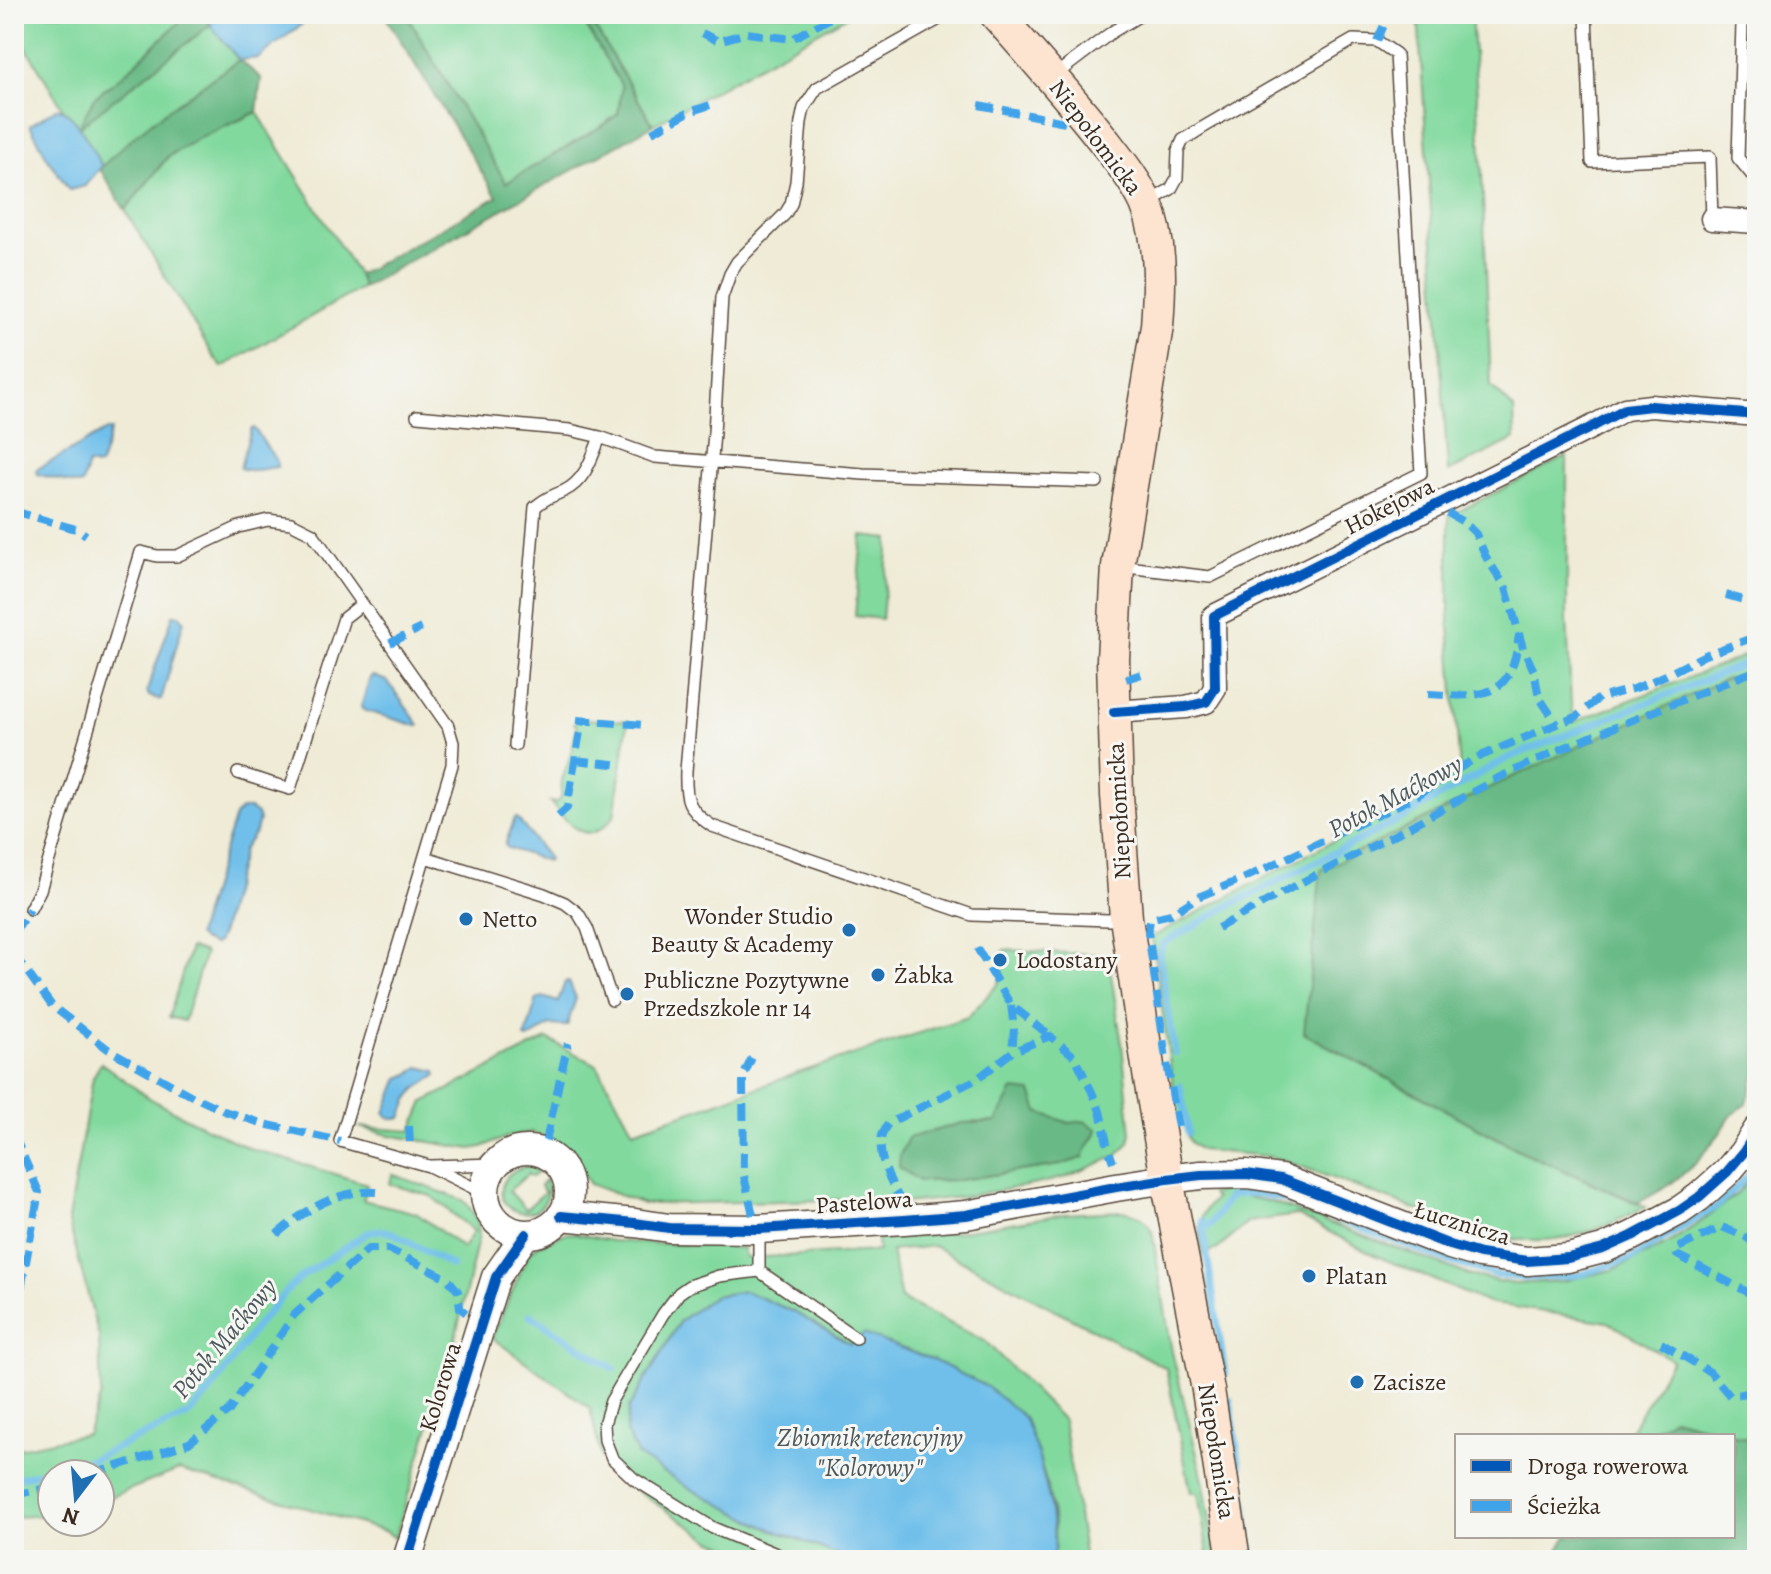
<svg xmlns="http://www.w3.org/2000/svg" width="1771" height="1574" font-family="Alegreya,serif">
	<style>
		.green { fill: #81d99e; stroke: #5e825e; stroke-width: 2; fill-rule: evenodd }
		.forest { fill: #68b985; stroke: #527252; stroke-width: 2 }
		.water { fill: #70bfea; stroke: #567484; stroke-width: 2 }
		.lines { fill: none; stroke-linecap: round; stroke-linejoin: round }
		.stream { stroke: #70bfea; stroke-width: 7 }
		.service-casing { stroke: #56473a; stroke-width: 14 }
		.minor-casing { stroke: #56473a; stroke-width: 25 }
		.tertiary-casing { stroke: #56473a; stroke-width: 31 }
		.secondary-casing { stroke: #56473a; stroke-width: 35 }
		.service { stroke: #fff; stroke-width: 11 }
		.minor { stroke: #fff; stroke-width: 22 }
		.tertiary { stroke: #fff; stroke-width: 28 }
		.secondary { stroke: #fde4d1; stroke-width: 32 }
		.quiet { stroke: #3fa3ea; stroke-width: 8; stroke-dasharray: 16 8; stroke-linecap: butt }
		.cycleway-casing { stroke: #f6f6f2; stroke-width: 15 }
		.cycleway { stroke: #0057b8; stroke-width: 10 }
		.poi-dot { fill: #1f6fb2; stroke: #f6f6f2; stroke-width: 3 }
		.labels { text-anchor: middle; stroke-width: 6; stroke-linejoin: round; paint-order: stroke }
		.street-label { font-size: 24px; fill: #3b2a1e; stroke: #f6f6f2 }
		.poi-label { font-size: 24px; fill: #3b2a1e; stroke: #f6f6f2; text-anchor: start }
		.water-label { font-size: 26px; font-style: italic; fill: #4b575b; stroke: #f6f6f2 }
	</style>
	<rect width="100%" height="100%" fill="#f6f6f2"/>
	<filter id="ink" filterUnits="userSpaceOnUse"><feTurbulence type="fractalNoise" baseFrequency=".0125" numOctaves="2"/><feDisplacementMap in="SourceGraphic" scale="16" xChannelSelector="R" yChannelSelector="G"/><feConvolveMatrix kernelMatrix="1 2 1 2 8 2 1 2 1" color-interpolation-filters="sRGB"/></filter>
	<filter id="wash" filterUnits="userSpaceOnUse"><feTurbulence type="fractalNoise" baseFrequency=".006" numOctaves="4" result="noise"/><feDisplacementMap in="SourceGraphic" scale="32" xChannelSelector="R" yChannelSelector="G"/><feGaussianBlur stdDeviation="1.8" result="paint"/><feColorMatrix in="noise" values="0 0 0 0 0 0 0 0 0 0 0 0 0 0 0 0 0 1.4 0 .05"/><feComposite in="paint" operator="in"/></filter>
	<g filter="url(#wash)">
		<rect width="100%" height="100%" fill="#efebd6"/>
		<path class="green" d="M14,14H188L123,75L94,98L81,125L210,24L203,14H217L210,25L239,60L184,99L102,166L79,127L63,109L14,27Z
			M406,14H579L622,86L618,114L602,126L506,183Z
			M587,14H851L653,125Z
			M1418,14H1471L1481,152L1491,386L1514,409L1515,439L1448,472Z
			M257,112L358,275L363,287L222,367L213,356L125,210L168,157L199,138Z
			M1567,456V619L1571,705L1574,722L1757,651V669L1721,681L1437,814L1304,1033L1521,1151L1645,1207C1584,1239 1542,1250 1474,1231L1284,1160L1266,1156L1201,1150L1190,1142L1187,1137L1183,1116L1177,1114L1152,937L1424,793L1460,771L1449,625V516Z
			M862,536L889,539L882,619L855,616Z
			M578,719L628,721L614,816C588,850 570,826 550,802L555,803L561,798L562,780L570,758L577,727L574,723Z
			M190,948L205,953L184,1021L169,1017Z
			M1004,950L1108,955L1122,1045L1131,1134L1129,1142L1117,1156L1066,1177L1037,1184L962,1197L904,1203L873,1199L643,1204L590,1184L566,1149L551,1139L531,1132L510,1136L482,1147L471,1149L389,1135L359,1127L412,1131L424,1102L547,1039L597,1065L633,1131L710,1105L795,1074L968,1017L998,984L1006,963ZM1037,1112L1096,1135L1085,1148L1060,1165L959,1180L920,1181L962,1123L996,1122Z
			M101,1063L149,1098L186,1118L249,1148L367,1184L363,1200L416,1213L463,1248L474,1231L431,1196L390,1184L392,1174L463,1200C472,1209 479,1221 479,1235L453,1348L395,1538L387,1532L179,1470L100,1501V1474H52V1515L14,1517V1449L87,1434L101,1395L99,1337L68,1219L93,1077Z
			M522,1167H530L539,1171L532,1177L528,1174L509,1191L526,1209L545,1192L540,1186L546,1179C558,1227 491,1219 503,1183C506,1174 514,1170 522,1167Z
			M1757,1171V1441L1673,1418L1654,1430L1651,1436H1627L1672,1360L1608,1322L1488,1303L1372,1254L1297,1215L1248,1222L1218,1249L1202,1255C1199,1230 1195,1218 1215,1199L1211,1194L1236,1187H1246L1247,1197L1272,1202L1472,1276L1515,1284L1562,1281L1613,1270L1667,1244L1702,1221L1737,1194Z
			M1122,1211C1136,1213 1145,1217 1152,1231L1172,1352L1204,1484L1216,1560H1209L1198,1493H1191L1166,1368L934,1246L891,1251L901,1299L985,1341L1063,1420L1085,1560H1051C1063,1519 1039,1456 1024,1417L850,1344L794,1312L680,1321L629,1408L761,1525L852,1560H771L713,1541L622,1481L601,1457L590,1408L492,1338L528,1255L537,1246L564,1234L574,1233L612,1241L743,1248L745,1258L878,1251L877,1240L956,1232L1064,1214Z"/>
		<path class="forest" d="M188,14H203L210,25L79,127L94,98L123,75Z
			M384,14H406L506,183L602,126L618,114L622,86L579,14H587L653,125L363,287L358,275L497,197Z
			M239,60L261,78L257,112L199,138L168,156L125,210L100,169C140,126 192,93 239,60Z
			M1757,669V1068L1747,1103L1731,1116L1721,1132L1696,1163L1668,1186L1638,1203L1521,1151L1304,1033L1321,870L1497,784L1721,681Z
			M1013,1090L1031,1092L1038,1112L1069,1123L1084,1121L1097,1129C1095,1140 1086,1145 1083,1158L1060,1165L959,1180L919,1181L899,1167L900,1155L908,1138L962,1123L996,1122Z
			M1673,1418L1757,1441V1560H1553L1567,1536H1733V1436H1651L1654,1430Z"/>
		<path class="water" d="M217,14H315L258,58L239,60L210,25Z
			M58,108C75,112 93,151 102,166L85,186L69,190L47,157L30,125Z
			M254,428L277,462V467C265,468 251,473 240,468L251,430Z
			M107,430H111L100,465L97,466L88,464L82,484L79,485L37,474L36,470Z
			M173,615H179L184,620L161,700L149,696L147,691Z
			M373,676L387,681L419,725L417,726L363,710L361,707L370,678Z
			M242,809H250L257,814L259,821L256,831L243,850L222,931L217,943L213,945L202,940L197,935L235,816Z
			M515,818H517L549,859L547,861L508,848L505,845Z
			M565,982H569L576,998L567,1026L550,1025L528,1039L525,1038L537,999L543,997L558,1002Z
			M419,1067L436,1071L437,1075L416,1089L408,1100L401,1118C395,1120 389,1118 385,1113L399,1078L409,1074Z
			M745,1291L794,1312L850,1344L864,1334L933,1360L986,1386L1024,1417L1038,1454L1050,1502L1055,1546L1051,1560H852L761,1525L687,1487L638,1456L626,1432L629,1408L680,1321L714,1296Z"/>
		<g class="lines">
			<path class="stream" d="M1175,1053L1159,953L1164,943L1232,904L1395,822L1508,758L1757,659
				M1180,1086L1188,1133
				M1202,1221L1225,1374
				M1203,1227L1210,1225L1230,1196C1250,1191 1264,1194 1283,1199L1448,1261L1496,1275L1523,1278L1579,1275L1632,1258L1717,1206L1748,1176L1757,1164
				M530,1315L614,1369
				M1230,1400L1253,1560
				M14,1478L27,1476L90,1460L188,1415L210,1392L254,1329L290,1287L304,1275L367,1233L380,1230L393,1233L452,1266"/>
		</g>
	</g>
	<g filter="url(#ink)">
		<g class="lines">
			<defs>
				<path id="service" d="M948,14L817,88L804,108L801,122L796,182L791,204L785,214L737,262L730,274L722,297L714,433L686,771C685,798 687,810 712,826L972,915L1108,920L1121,919
					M1586,14L1592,162L1710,157L1712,219
					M1742,24L1738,158L1757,181
					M1055,75L1112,32L1142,14
					M417,416L570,430L600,437L655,457L863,474L1097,482
					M1119,566L1210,577L1421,473L1396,54L1377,41L1353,40L1202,128L1183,140L1178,151L1177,178L1171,189L1149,202
					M515,745L535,507C546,498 552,496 564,491C585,481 592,458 600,437
					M238,773L290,789L344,618L362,604
					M425,857L544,894L565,903L578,913L587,928L612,1000
					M30,909L40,890L141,552L157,556H177L239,527L268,520L291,523L313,534L448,726L453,743L452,765L340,1141L429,1166L484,1193
					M431,1166L495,1164
					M759,1229V1271
					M791,1560L713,1528L634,1479L612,1458L605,1440L604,1424L611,1401L663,1314L679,1293L689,1286L719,1276L759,1271L856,1338"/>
				<path id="minor" d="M1712,219L1757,222
					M1114,712L1186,707L1206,702L1215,688L1214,616L1592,427L1625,409L1651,406L1757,415"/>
				<path id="tertiary" d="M485 1192a42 42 0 1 1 84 0a42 42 0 1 1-84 0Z
					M561,1216L635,1223L669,1228L759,1229L904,1220L966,1215L1116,1187L1167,1179L1201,1175L1247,1174L1281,1179L1450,1245L1480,1254L1527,1261L1568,1258L1603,1249L1632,1236L1679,1211L1699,1197L1727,1172L1743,1153L1757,1131
					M407,1560L496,1277L526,1234"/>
				<path id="secondary" d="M996,14C1034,58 1073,100 1108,146C1122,164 1136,182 1146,203C1162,241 1160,286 1157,326L1118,566L1113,659L1117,795L1126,918L1149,1073L1167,1179L1208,1390L1234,1560"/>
			</defs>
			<use href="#service" class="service-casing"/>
			<use href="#minor" class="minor-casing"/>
			<use href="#tertiary" class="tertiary-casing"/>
			<use href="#secondary" class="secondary-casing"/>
			<use href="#service" class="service"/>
			<use href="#minor" class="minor"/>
			<use href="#tertiary" class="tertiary"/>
			<use href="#secondary" class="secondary"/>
			<path class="quiet" d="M702,33L718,41L747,33L792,39L838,14
				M1377,41L1388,16L1393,14
				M979,105L1070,123
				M652,132L687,113L713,104
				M14,511L79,530L86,535
				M1448,513L1465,523L1476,534L1486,557L1506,588L1523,648L1534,671L1539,697L1557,724
				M1726,595L1757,604
				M390,643L421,628
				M1126,679L1145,673
				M1428,694C1462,695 1502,704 1514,661C1517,653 1517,644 1519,636
				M577,720L646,725
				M575,760L621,765
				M558,816L567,808L582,720
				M1218,928L1306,880L1398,833L1500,777L1568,746L1757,670
				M14,933L30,909
				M977,948L1011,1005L1050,1036
				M14,954L52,1006L108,1049L190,1095L224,1111L264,1124L340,1141
				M1011,1005L1014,1029L1012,1052
				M409,1126L410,1143
				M1178,1127L1165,1052L1148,932L1150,921L1153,918L1171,914L1198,897L1245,878L1388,810L1418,795L1474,759L1552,726L1576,717L1599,698L1636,688L1666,675L1705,655L1757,636
				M14,1135L39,1192L14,1327
				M546,1141L568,1043
				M903,1206C892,1183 868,1146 889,1123L977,1079L1012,1052L1050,1036L1075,1057L1092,1092L1100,1111L1108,1148L1113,1162
				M753,1215L744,1176L743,1077L755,1051
				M277,1234C305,1210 338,1189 377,1192
				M1757,1246L1746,1237L1722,1227L1678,1248L1675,1251L1677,1255L1757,1297
				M1661,1343L1710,1372L1730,1396L1757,1391
				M93,1474L189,1443L229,1411L294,1315L368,1249H388L447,1278L458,1291L460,1308L466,1313
				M14,1495L52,1487"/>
			<defs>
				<path id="cycleway" d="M1114,712L1186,707L1206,702L1215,688L1214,616L1592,427L1625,409L1651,406L1757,415
					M561,1216L635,1223L669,1228L759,1229L904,1220L966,1215L1116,1187L1167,1179L1201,1175L1247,1174L1281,1179L1450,1245L1480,1254L1527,1261L1568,1258L1603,1249L1632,1236L1679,1211L1699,1197L1727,1172L1743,1153L1757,1131
					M407,1560L496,1277L526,1234"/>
			</defs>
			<use href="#cycleway" class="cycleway-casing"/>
			<use href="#cycleway" class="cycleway"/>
		</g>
	</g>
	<g class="poi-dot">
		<circle cx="466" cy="919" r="8"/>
		<circle cx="849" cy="930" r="8"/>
		<circle cx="1000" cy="960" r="8"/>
		<circle cx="878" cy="975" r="8"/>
		<circle cx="627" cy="994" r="8"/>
		<circle cx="1309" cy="1276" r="8"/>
		<circle cx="1357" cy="1382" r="8"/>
	</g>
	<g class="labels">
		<g class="street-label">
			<text transform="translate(1096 137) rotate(53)" y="8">Niepołomicka</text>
			<text transform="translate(1389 506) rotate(-27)" y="8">Hokejowa</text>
			<text transform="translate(1119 811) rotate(-93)" y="8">Niepołomicka</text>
			<text transform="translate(864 1202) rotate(-4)" y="8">Pastelowa</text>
			<text transform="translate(1462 1223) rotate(17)" y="8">Łucznicza</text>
			<text transform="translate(440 1387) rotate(-73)" y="8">Kolorowa</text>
			<text transform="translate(1217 1451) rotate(81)" y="8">Niepołomicka</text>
		</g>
		<g class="poi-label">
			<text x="833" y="924" text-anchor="end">Wonder Studio<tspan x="833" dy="28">Beauty &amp; Academy</tspan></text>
			<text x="482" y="927">Netto</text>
			<text x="1016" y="968">Lodostany</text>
			<text x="894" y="983">Żabka</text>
			<text x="643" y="988">Publiczne Pozytywne<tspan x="643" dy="28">Przedszkole nr 14</tspan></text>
			<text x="1325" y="1284">Platan</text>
			<text x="1373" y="1390">Zacisze</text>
		</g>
		<g class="water-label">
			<text transform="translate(1395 796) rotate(-28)" y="9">Potok Maćkowy</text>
			<text transform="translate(224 1338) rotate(-50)" y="9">Potok Maćkowy</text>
			<text x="870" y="1446">Zbiornik retencyjny<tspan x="870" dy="30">"Kolorowy"</tspan></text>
		</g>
	</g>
	<rect width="1771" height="1574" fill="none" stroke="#f6f6f2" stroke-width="48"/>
	<rect x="1455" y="1434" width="280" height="104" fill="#f6f6f2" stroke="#aba49d" stroke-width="2"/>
	<rect x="1471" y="1460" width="40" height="12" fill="#0057b8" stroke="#aba49d" stroke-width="2"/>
	<text x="1527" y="1474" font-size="24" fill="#3b2a1e">Droga rowerowa</text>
	<rect x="1471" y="1500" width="40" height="12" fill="#3fa3ea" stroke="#aba49d" stroke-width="2"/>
	<text x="1527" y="1514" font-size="24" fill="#3b2a1e">Ścieżka</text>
	<g transform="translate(76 1498) rotate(196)"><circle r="38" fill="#f6f6f2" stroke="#aba49d" stroke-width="2"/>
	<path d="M0-6L14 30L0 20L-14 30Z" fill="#1f6fb2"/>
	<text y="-12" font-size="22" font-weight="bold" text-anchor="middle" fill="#3b2a1e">N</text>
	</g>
</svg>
